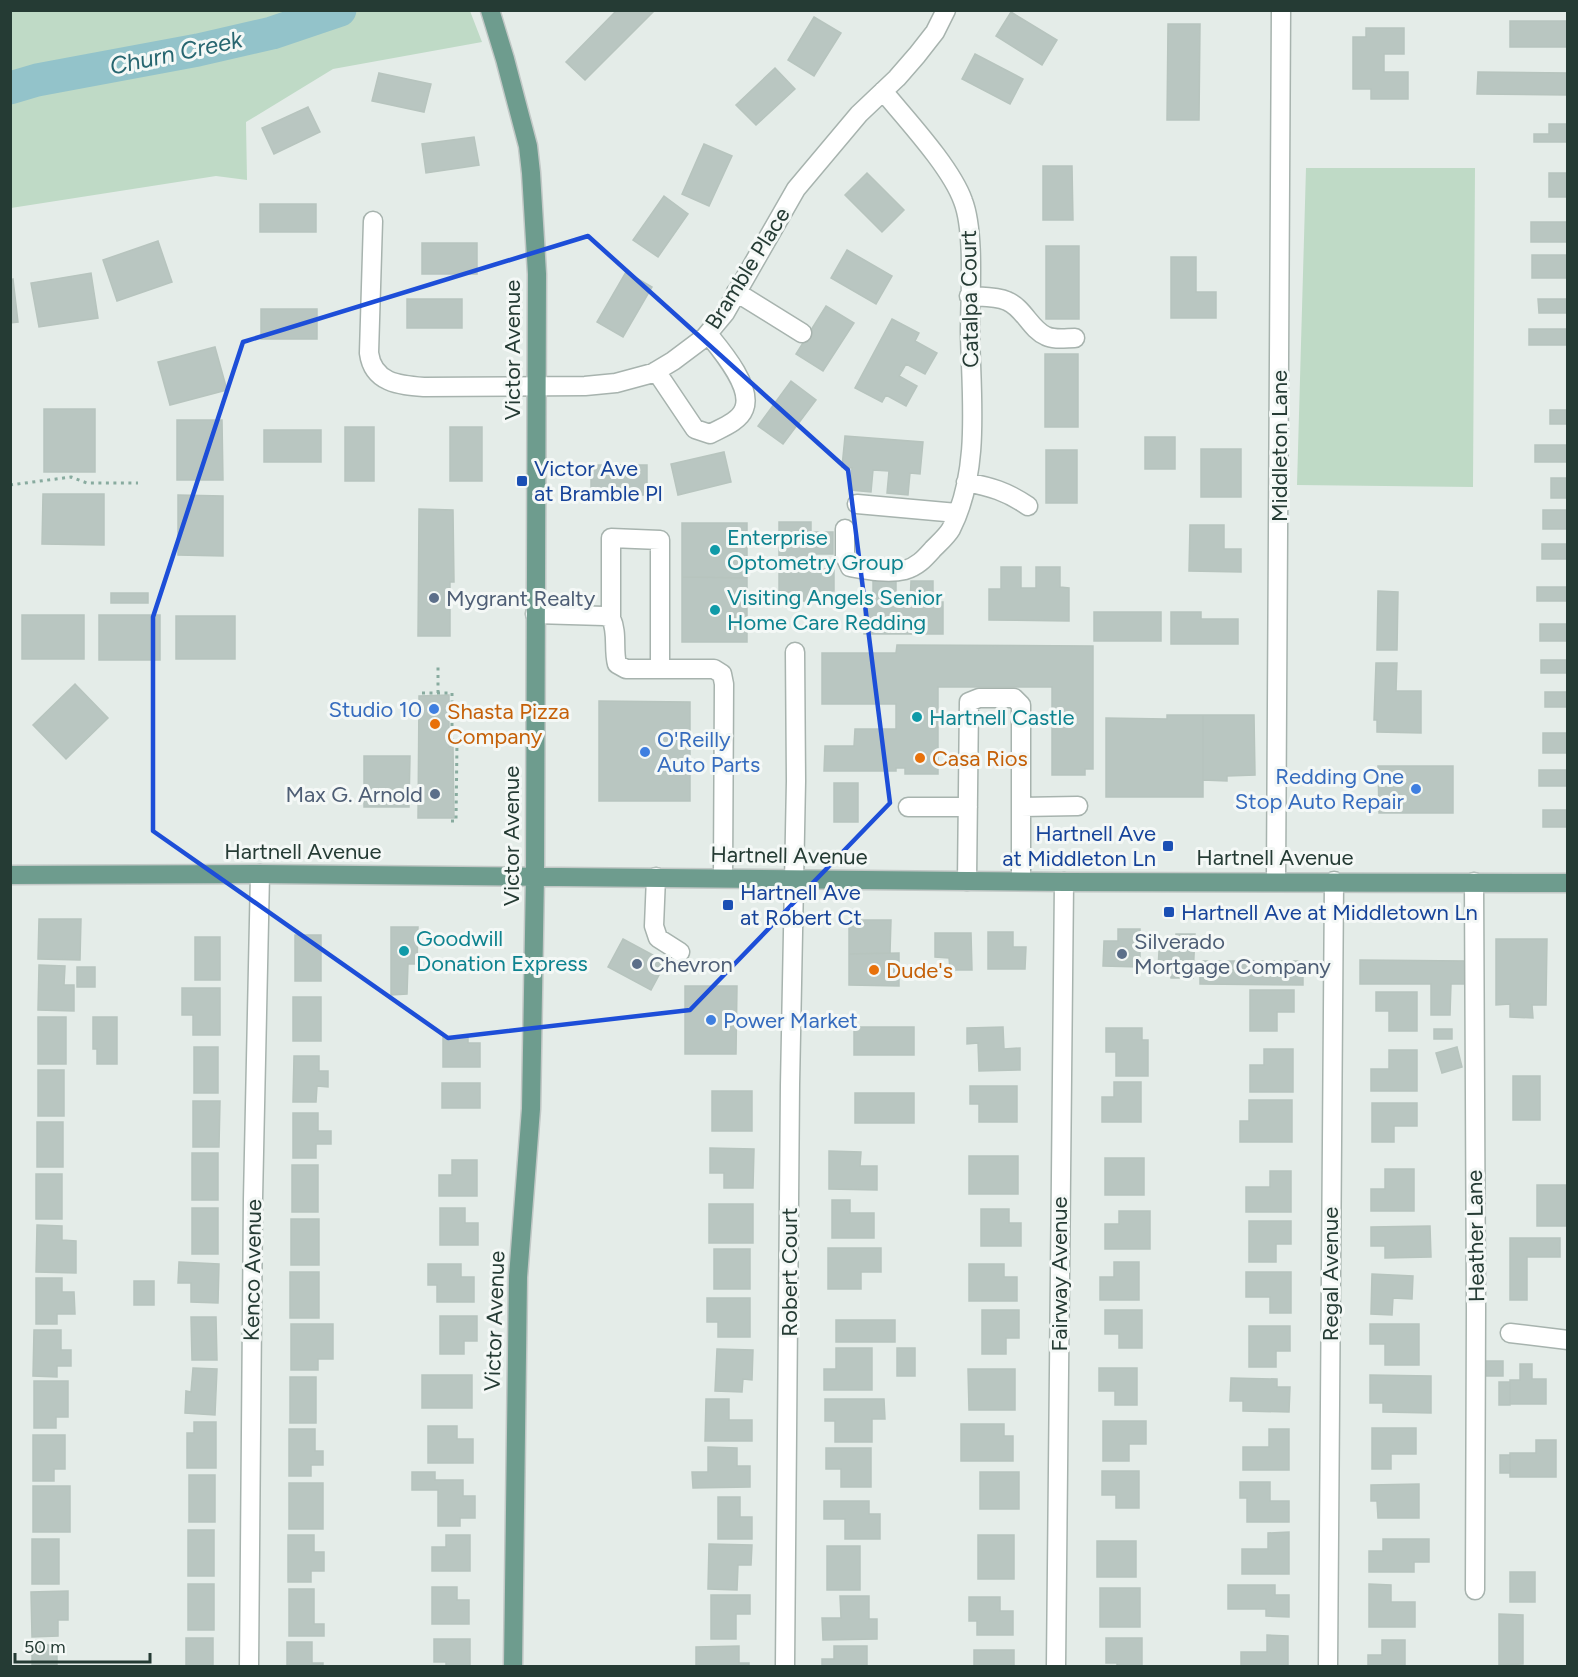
<svg xmlns="http://www.w3.org/2000/svg" width="1578" height="1677" font-family="Figtree,sans-serif">
	<style>
		.green { fill: #bfdac6 }
		.lines { fill: none; stroke-linecap: round; stroke-linejoin: round }
		.river { stroke: #93c3ca; stroke-width: 33 }
		.building { fill: #b9c6c1; stroke: #b7c4be; stroke-width: 1.5 }
		.minor-casing { stroke: #a7b3ae; stroke-width: 21 }
		.major-casing { stroke: #c2c8c6; stroke-width: 21 }
		.path { stroke: #88ab9f; stroke-width: 3; stroke-dasharray: 3 4.5; stroke-linecap: butt }
		.minor { stroke: #fff; stroke-width: 18 }
		.major { stroke: #6e9c8e; stroke-width: 18 }
		.marked { fill: none; stroke: #1d4ed8; stroke-width: 4.5; stroke-linejoin: round }
		.transit-dot { fill: #1a4fb4; stroke: #f4f8f6; stroke-width: 2 }
		.culture-dot { fill: #0f9aa8; stroke: #f4f8f6; stroke-width: 2 }
		.service-dot { fill: #5c6f8a; stroke: #f4f8f6; stroke-width: 2 }
		.shop-dot { fill: #3f7fe0; stroke: #f4f8f6; stroke-width: 2 }
		.food-dot { fill: #e8710a; stroke: #f4f8f6; stroke-width: 2 }
		.labels { text-anchor: middle; stroke-width: 6; stroke-linejoin: round; paint-order: stroke }
		.street-label { font-size: 22px; fill: #253b34; stroke: #f4f8f6 }
		.transit-label { font-size: 22px; fill: #164399; stroke: #f4f8f6; text-anchor: start }
		.culture-label { font-size: 22px; fill: #0d838f; stroke: #f4f8f6; text-anchor: start }
		.service-label { font-size: 22px; fill: #4e5e75; stroke: #f4f8f6; text-anchor: start }
		.shop-label { font-size: 22px; fill: #366cbe; stroke: #f4f8f6; text-anchor: end }
		.food-label { font-size: 22px; fill: #c56008; stroke: #f4f8f6; text-anchor: start }
		.water-label { font-size: 24px; font-style: italic; fill: #276670; stroke: #f4f8f6 }
	</style>
	<rect width="100%" height="100%" fill="#e4ece8"/>
	<path class="green" d="M11,10L470,11L482,42L333,69L246,122L247,180L216,176L11,208Z
		M1306,168H1475L1473,487L1297,485Z"/>
	<g class="lines">
		<path class="river" d="M10,88L37,80L198,50L272,33L340,10"/>
	</g>
	<path class="building" d="M617,10H655L585,80L566,62Z
		M1011,12L1057,40L1042,65L996,36Z
		M814,17L841,33L814,76L788,60Z
		M1510,21H1568V47H1510Z
		M1168,24H1200L1199,120H1167Z
		M1366,28H1404V54H1384V72H1408V99H1371V89H1353V37H1366Z
		M975,54L1023,79L1010,104L962,79Z
		M775,68L795,89L756,125L736,105Z
		M1478,72L1568,73V95L1477,94Z
		M379,73L431,84L424,112L372,101Z
		M308,107L320,132L274,154L262,128Z
		M1549,124H1568V142H1534V134H1549Z
		M474,137L479,165L426,173L422,144Z
		M704,144L732,156L709,206L682,194Z
		M1043,166H1072L1073,220H1043Z
		M867,173L904,210L882,232L845,195Z
		M1549,173H1568V197H1549Z
		M664,196L688,214L658,257L633,240Z
		M260,204H316V232H260Z
		M1531,222H1568V242H1531Z
		M158,241L172,282L117,301L103,260Z
		M422,243H477V274H422Z
		M1046,246H1079V319H1046Z
		M847,250L892,276L876,304L831,278Z
		M1532,255H1568V278H1532Z
		M1171,257H1196V292H1216V318H1171Z
		M626,272L652,287L623,337L597,322Z
		M91,273L98,318L39,327L31,283Z
		M13,279L18,322L10,323V280Z
		M407,299H462V328H407Z
		M1538,299H1568V313H1539Z
		M826,306L854,323L823,371L796,354Z
		M261,309H317V339H261Z
		M892,319L919,333L915,341L937,353L925,374L906,364L899,376L917,386L906,406L886,395L882,402L855,388Z
		M1529,329H1568V345H1529Z
		M215,347L227,390L170,405L158,362Z
		M1045,354H1078V427H1045Z
		M791,381L816,400L783,444L758,426Z
		M44,409H95V472H44Z
		M1550,410H1568V424H1550Z
		M177,420H222L223,480H177Z
		M345,427H374V481H345Z
		M450,427H482V481H450Z
		M264,430H321V462H264Z
		M845,436L923,442L920,474L910,473L908,495L887,493L889,471L873,470L871,492L850,490L852,468L842,467Z
		M1145,437H1175V469H1145Z
		M1535,445H1568V462H1535Z
		M1201,449H1241V497H1201Z
		M1046,450H1077V503H1046Z
		M724,452L731,482L678,495L671,464Z
		M591,465H647V495H591Z
		M1551,478H1568V498H1551Z
		M43,494H104V545L42,544Z
		M178,495L223,496V556L178,555Z
		M419,509L453,510L454,582H450V636H418Z
		M1543,510H1568V529H1543Z
		M779,522H811V532H833V554H811V569H834V591H811V601H779Z
		M682,523H747V578L682,577Z
		M1190,525H1224V549H1241V572L1189,571Z
		M1542,544H1568V559H1542Z
		M1001,567H1021V588H1036V567H1060V587L1069,588V621L989,620V589H1001Z
		M682,577L747,578V642H682Z
		M873,580H896V603H910L911,581H933V602H943V634H864V603H873Z
		M1537,587H1568V601H1537Z
		M1378,591L1398,592L1397,650H1377Z
		M111,593H148V603H111Z
		M1094,612H1161V641H1094Z
		M1171,612H1201V619H1238V644H1171Z
		M22,615H84V659H22Z
		M99,615H160V660H99Z
		M176,616H235V659H176Z
		M1540,624H1568V641H1540Z
		M897,645L1093,646V769H1085V775H1052V687H938V774H905V768H896V771H824L825,746H854L855,729H896V704H822V653H896Z
		M1541,660H1568V673H1541Z
		M1376,663H1397L1396,691H1421V733L1377,732V720H1374Z
		M75,684L108,718L66,759L33,725Z
		M1545,692H1568V707H1545Z
		M449,695V747L453,746L454,818H418L419,696Z
		M599,701L690,702V801H599Z
		M1167,715H1203V797H1106V718L1167,719Z
		M1203,715H1254L1255,775L1227,776V781L1203,780Z
		M1543,733H1568V753H1543Z
		M364,756H410L409,807H364Z
		M1378,766H1453V813H1379Z
		M1539,770H1568V786H1539Z
		M834,783H858V822H834Z
		M1543,810H1568V827H1543Z
		M39,919H81L80,960L38,959Z
		M849,920H891L890,953L849,954Z
		M391,927H418L417,964H408L407,994L391,995Z
		M1118,929H1140V967L1103,966L1104,941H1118Z
		M988,932H1013V947H1026L1025,969H988Z
		M935,933H971L972,970H950L949,958L935,957Z
		M1176,934H1195L1193,978H1171L1170,970H1158L1159,951H1176Z
		M295,935H321V981H295Z
		M195,937H220V980H195Z
		M623,939L666,962L651,990L608,967Z
		M1496,939H1547L1546,1005H1532L1533,1018L1510,1017V1004L1496,1005Z
		M899,953V986L849,985V954Z
		M1360,960L1466,961V984H1451L1450,1015H1431V984H1360Z
		M1200,961H1303V985L1200,984Z
		M39,965L65,966L64,985H74V1011L38,1010Z
		M77,967H95V987H77Z
		M685,986H737L736,1054H685Z
		M182,988H220V1035H193V1015H182Z
		M1250,990H1294V1012H1277V1031H1250Z
		M1376,992H1417V1031H1389V1011H1376Z
		M293,997H321V1041H293Z
		M38,1017H66V1064H38Z
		M93,1017H117V1064H97V1049H93Z
		M854,1027H914V1055H854Z
		M1003,1027L1004,1049L1020,1048V1070L979,1071L978,1043L967,1044V1028Z
		M1106,1028H1142V1040H1148V1076H1116V1052H1106Z
		M1434,1029H1452V1039H1434Z
		M443,1037H468V1043H480V1067H443Z
		M194,1047H218V1093H194Z
		M1457,1047L1462,1067L1442,1073L1436,1053Z
		M1264,1049H1293V1092H1250V1065H1264Z
		M1389,1050H1417V1091H1371V1069H1389Z
		M294,1056H319V1071H328V1087L317,1086L316,1102H293Z
		M38,1070H64V1116H38Z
		M1513,1076H1540V1120H1513Z
		M1114,1082H1141V1122H1102V1097H1114Z
		M442,1083H480V1108H442Z
		M970,1086H1017V1122H979V1104H970Z
		M712,1091H752V1131H712Z
		M855,1093H914V1123H855Z
		M1249,1100H1292V1142H1240V1121H1249Z
		M193,1101H220L219,1147H193Z
		M1372,1103H1417V1126H1394V1142H1372Z
		M293,1113H318V1131H331V1144H316V1158H293Z
		M37,1122H63V1167H37Z
		M710,1148L754,1149L753,1188H724V1173H710Z
		M829,1151L861,1152L860,1166H877V1190L829,1189Z
		M192,1153H218V1200H192Z
		M969,1156H1018V1194H969Z
		M1105,1158H1144V1195H1105Z
		M452,1160H477V1196H439V1175H452Z
		M292,1165H318V1212H292Z
		M1385,1169H1414V1211H1371V1189H1385Z
		M1270,1171H1291V1212H1246V1187H1270Z
		M36,1174H62V1219H36Z
		M1537,1185H1566V1226H1537Z
		M832,1200H850V1213H874V1238H832Z
		M709,1204H753V1243H709Z
		M192,1208H218V1254H192Z
		M440,1208H465V1223H478V1245H440Z
		M981,1209H1009V1223H1021V1246H981Z
		M1119,1211H1150V1249H1105V1224H1119Z
		M291,1219H319V1265H291Z
		M1249,1221H1291V1244H1276V1262H1249Z
		M37,1225L62,1226V1240L76,1241V1273L36,1272Z
		M1430,1226L1431,1257L1385,1258V1246H1371V1227Z
		M1510,1238H1560V1257H1527V1300H1510Z
		M828,1248H881V1272H861V1289H828Z
		M714,1249H750V1289H714Z
		M179,1262L219,1264L218,1303L191,1302V1283H178Z
		M1114,1262H1139V1300H1100V1277H1114Z
		M428,1264H461V1277H474V1302H437V1285H428Z
		M969,1264H1004V1277H1017V1301H969Z
		M290,1272H319V1318H290Z
		M1246,1272H1291V1313H1270V1297H1246Z
		M1372,1274L1413,1276L1412,1299L1393,1298L1392,1315L1371,1314Z
		M36,1278H62V1292H74L75,1314H57V1324H36Z
		M134,1281H154V1305H134Z
		M707,1298H750V1337H718V1322H707Z
		M982,1310H1019V1338H1006V1354H982Z
		M1105,1310H1142V1348H1119V1334H1105Z
		M440,1316H477V1341H464V1354H440Z
		M191,1317H216L217,1360H192Z
		M836,1320H895V1342H836Z
		M291,1324H333V1359H318V1370H291Z
		M1370,1324H1419V1365H1385V1344H1370Z
		M1249,1326H1290V1351H1276V1367H1249Z
		M34,1330H61V1350H71V1366H57V1377L33,1376Z
		M836,1348H872V1390H824V1369H836Z
		M897,1348H915V1376H897Z
		M717,1349L753,1350L752,1380L743,1379L742,1392L715,1391Z
		M1484,1361H1503V1376H1484Z
		M1520,1364H1532V1379H1546V1404H1510V1380H1520Z
		M193,1368L217,1369L215,1415L185,1413L186,1391L191,1392Z
		M1099,1368H1137V1405H1115V1391H1099Z
		M968,1369H1015V1410H969Z
		M422,1375H472V1408H422Z
		M1370,1375L1431,1376V1413L1383,1412V1403H1370Z
		M290,1377H316V1423H290Z
		M1231,1378L1277,1379V1387H1290L1289,1412L1243,1411V1401H1230Z
		M34,1381H68V1417H56V1428H34Z
		M1499,1382H1510V1405H1499Z
		M706,1399H729V1420H752V1441H705Z
		M825,1399H884L885,1419H872V1442H835V1421H825Z
		M1103,1421H1146V1444H1129V1461H1103Z
		M194,1422H216V1468H187V1433H194Z
		M961,1424H1004V1436H1013V1461H961Z
		M428,1426H457V1439H473V1463H428Z
		M1372,1428H1416V1454H1391V1469H1372Z
		M289,1429H315V1451H323V1465H311V1476H289Z
		M1269,1429H1289V1470H1243V1447H1269Z
		M33,1435H65V1469H54V1481H33Z
		M1536,1440H1556V1477H1510V1453H1536Z
		M708,1447L737,1448V1466H750V1487L693,1488L692,1472H708Z
		M826,1448H871V1487H841V1469H826Z
		M1500,1455H1510V1473H1500Z
		M1102,1471H1139V1508H1116V1495H1102Z
		M412,1472H435V1480H463V1496H475V1518H460V1526H438V1490H412Z
		M980,1472H1019V1509H980Z
		M189,1475H215V1522H189Z
		M1240,1482H1270V1501H1289V1522H1247V1498H1240Z
		M289,1483H323V1529H289Z
		M1419,1484V1518H1378L1377,1501H1371V1485Z
		M33,1486H70V1532H33Z
		M718,1497H740V1517H752V1539H718Z
		M824,1501H869V1514H880V1539H845V1519H824Z
		M188,1530H214V1576H188Z
		M1289,1532V1574H1242V1549H1268V1533Z
		M288,1535H314V1552H324V1571H311V1582H288Z
		M446,1535H470V1571H432V1547H446Z
		M978,1535H1014V1579H978Z
		M32,1539H59V1584H32Z
		M1383,1539H1429V1562H1414V1572H1369V1551H1383Z
		M1097,1541H1136V1577H1097Z
		M709,1544L752,1545L751,1565H738L737,1590L708,1589Z
		M827,1546H860V1590H827Z
		M1510,1572H1535V1602H1510Z
		M188,1584H214V1630H188Z
		M1369,1584L1391,1585V1602H1415V1627H1369Z
		M1228,1585H1275V1595H1289V1617L1266,1616V1609H1228Z
		M432,1587H457V1600H469V1624H432Z
		M1100,1588H1140V1627H1100Z
		M289,1589H314V1624H324V1636H289Z
		M68,1591V1620H58V1636L32,1637L31,1592Z
		M711,1595H750V1614H736V1639H711Z
		M840,1596H869V1619H877V1639L823,1640L822,1618H841Z
		M969,1597H1000V1611H1013V1635H977V1621H969Z
		M1499,1614L1523,1615V1664L1499,1665Z
		M1267,1635L1288,1636V1666H1241V1652H1267Z
		M186,1638H213V1666H186Z
		M1106,1638H1142V1666H1117V1663H1106Z
		M434,1639H470V1666H446V1662H434Z
		M1382,1640H1405V1666H1368V1655H1382Z
		M287,1642H312V1663H323V1666H287Z
		M32,1645H57V1666H32Z
		M739,1646V1663H749V1666H696V1647Z
		M834,1646H867V1666H822V1659H834Z
		M974,1650H1014V1666H974Z"/>
	<g class="lines">
		<defs>
			<path id="minor" d="M373,221L369,353C373,383 399,385 424,387L585,386L616,383L653,373L673,361L705,337L725,313L796,189L859,114L897,78L917,55L935,32L946,10
				M736,292L802,333
				M969,296C982,297 996,296 1007,301C1024,308 1030,329 1046,336C1054,340 1066,338 1075,338
				M656,371L695,429L710,434C721,428 739,422 744,409C753,387 721,350 708,334
				M966,482C991,487 1006,491 1028,506
				M857,504L957,513
				M845,529V556L850,567C867,570 888,574 905,570C918,566 924,559 933,549C939,543 947,536 951,529C981,470 971,395 970,332C970,296 975,232 963,201C951,167 906,119 883,91
				M535,614L604,616L611,618C618,633 613,649 617,664L626,669H714L722,674L724,684L723,878
				M611,618V538L660,540V669
				M908,807H968
				M1021,807L1078,806
				M656,877L654,926L658,938L680,952
				M967,881L969,702L979,698H1014L1021,705V881
				M1276,881L1281,10
				M1474,882L1476,1309L1475,1590
				M1510,1333L1568,1340
				M249,1666L253,1199L260,874
				M785,1666L790,1085L796,781L795,652
				M1056,1666L1064,882
				M1328,1666L1334,881"/>
			<path id="major" d="M490,10L505,59L528,146L531,173L537,274L535,876L531,1109L518,1277L513,1666
				M10,875L260,874L1064,882L1568,883"/>
		</defs>
		<use href="#minor" class="minor-casing"/>
		<use href="#major" class="major-casing"/>
		<path class="path" d="M10,485L71,477L87,483H138
			M422,693H452V742H457L456,821H448
			M438,693V666"/>
		<use href="#minor" class="minor"/>
		<use href="#major" class="major"/>
	</g>
	<path class="marked" d="M588,236L848,470L890,803L690,1010L448,1038L153,831V617L243,342Z"/>
	<g class="transit-dot">
		<rect x="516" y="475" width="12" height="12" rx="3"/>
		<rect x="1162" y="840" width="12" height="12" rx="3"/>
		<rect x="722" y="899" width="12" height="12" rx="3"/>
		<rect x="1163" y="906" width="12" height="12" rx="3"/>
	</g>
	<g class="culture-dot">
		<circle cx="715" cy="550" r="6"/>
		<circle cx="715" cy="610" r="6"/>
		<circle cx="917" cy="717" r="6"/>
		<circle cx="404" cy="951" r="6"/>
	</g>
	<g class="service-dot">
		<circle cx="434" cy="598" r="6"/>
		<circle cx="435" cy="794" r="6"/>
		<circle cx="1122" cy="954" r="6"/>
		<circle cx="637" cy="964" r="6"/>
	</g>
	<g class="shop-dot">
		<circle cx="434" cy="709" r="6"/>
		<circle cx="645" cy="752" r="6"/>
		<circle cx="1416" cy="789" r="6"/>
		<circle cx="711" cy="1020" r="6"/>
	</g>
	<g class="food-dot">
		<circle cx="435" cy="724" r="6"/>
		<circle cx="920" cy="758" r="6"/>
		<circle cx="874" cy="970" r="6"/>
	</g>
	<g class="labels">
		<g class="street-label">
			<text transform="translate(747 268) rotate(-58)" y="8">Bramble Place</text>
			<text transform="translate(969 299) rotate(-91)" y="8">Catalpa Court</text>
			<text transform="translate(512 350) rotate(-90)" y="8">Victor Avenue</text>
			<text transform="translate(1279 446) rotate(-90)" y="8">Middleton Lane</text>
			<text transform="translate(511 836) rotate(-90)" y="8">Victor Avenue</text>
			<text x="303" y="859">Hartnell Avenue</text>
			<text transform="translate(789 855) rotate(1)" y="8">Hartnell Avenue</text>
			<text x="1275" y="865">Hartnell Avenue</text>
			<text transform="translate(1475 1236) rotate(-91)" y="8">Heather Lane</text>
			<text transform="translate(252 1270) rotate(-89)" y="8">Kenco Avenue</text>
			<text transform="translate(789 1272) rotate(-90)" y="8">Robert Court</text>
			<text transform="translate(1059 1274) rotate(-90)" y="8">Fairway Avenue</text>
			<text transform="translate(1330 1274) rotate(-90)" y="8">Regal Avenue</text>
			<text transform="translate(494 1321) rotate(-88)" y="8">Victor Avenue</text>
		</g>
		<g class="transit-label">
			<text x="534" y="476">Victor Ave<tspan x="534" dy="25">at Bramble Pl</tspan></text>
			<text x="1156" y="841" text-anchor="end">Hartnell Ave<tspan x="1156" dy="25">at Middleton Ln</tspan></text>
			<text x="740" y="900">Hartnell Ave<tspan x="740" dy="25">at Robert Ct</tspan></text>
			<text x="1181" y="920">Hartnell Ave at Middletown Ln</text>
		</g>
		<g class="culture-label">
			<text x="727" y="545">Enterprise<tspan x="727" dy="25">Optometry Group</tspan></text>
			<text x="727" y="605">Visiting Angels Senior<tspan x="727" dy="25">Home Care Redding</tspan></text>
			<text x="929" y="725">Hartnell Castle</text>
			<text x="416" y="946">Goodwill<tspan x="416" dy="25">Donation Express</tspan></text>
		</g>
		<g class="service-label">
			<text x="446" y="606">Mygrant Realty</text>
			<text x="423" y="802" text-anchor="end">Max G. Arnold</text>
			<text x="1134" y="949">Silverado<tspan x="1134" dy="25">Mortgage Company</tspan></text>
			<text x="649" y="972">Chevron</text>
		</g>
		<g class="shop-label">
			<text x="422" y="717">Studio 10</text>
			<text x="657" y="747" text-anchor="start">O'Reilly<tspan x="657" dy="25">Auto Parts</tspan></text>
			<text x="1404" y="784">Redding One<tspan x="1404" dy="25">Stop Auto Repair</tspan></text>
			<text x="723" y="1028" text-anchor="start">Power Market</text>
		</g>
		<g class="food-label">
			<text x="447" y="719">Shasta Pizza<tspan x="447" dy="25">Company</tspan></text>
			<text x="932" y="766">Casa Rios</text>
			<text x="886" y="978">Dude's</text>
		</g>
		<g class="water-label">
			<text transform="translate(176 53) rotate(-12)" y="8">Churn Creek</text>
		</g>
	</g>
	<rect width="1578" height="1677" fill="none" stroke="#253b34" stroke-width="24"/>
	<path d="M15 1653v9h135v-9" fill="none" stroke="#253b34" stroke-width="3"/>
	<text x="24" y="1653" font-size="18" fill="#253b34" stroke="#f4f8f6" stroke-width="4.5" paint-order="stroke">50 m</text>
</svg>
